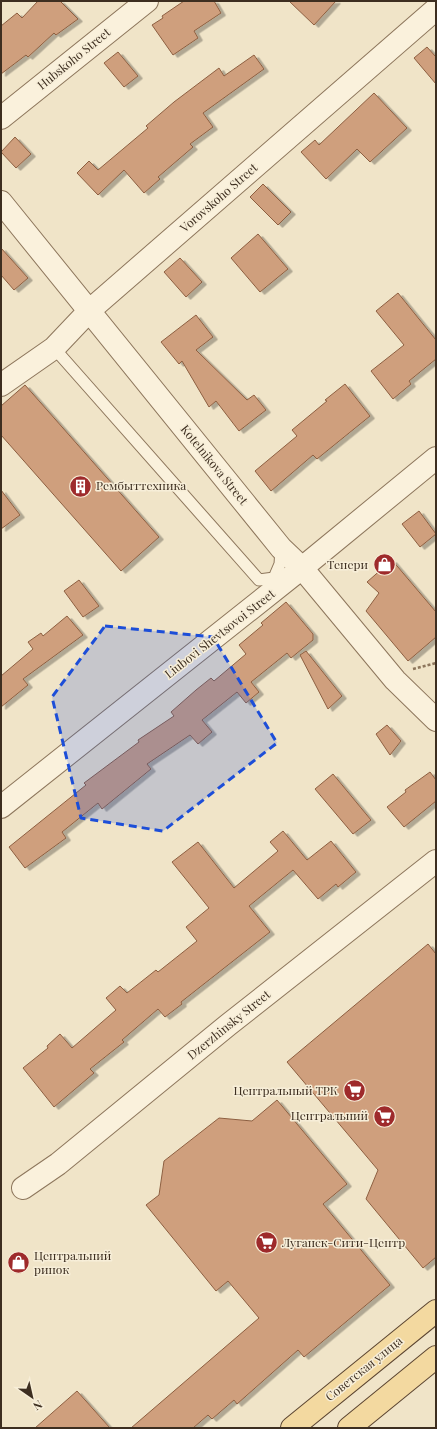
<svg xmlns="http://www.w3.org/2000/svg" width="437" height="1429" font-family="'Playfair Display',serif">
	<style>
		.building { fill: #cf9f7d; stroke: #8d5f41; filter: url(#shadow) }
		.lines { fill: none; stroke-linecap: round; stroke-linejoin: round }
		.service-casing { stroke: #8d765c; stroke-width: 13 }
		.minor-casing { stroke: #8d765c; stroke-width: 24 }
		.primary-casing { stroke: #5b4430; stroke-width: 24 }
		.path { stroke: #8d765c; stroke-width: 2.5; stroke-dasharray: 3 2; stroke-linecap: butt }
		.service { stroke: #faf1dc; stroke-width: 11 }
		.minor { stroke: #faf1dc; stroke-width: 22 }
		.primary { stroke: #f3d9a0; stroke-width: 22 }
		.marked { fill: #1d4ed8; fill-opacity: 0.2; stroke: #1d4ed8; stroke-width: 3; stroke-dasharray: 8 5; stroke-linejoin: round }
		.labels { text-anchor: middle; stroke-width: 3; stroke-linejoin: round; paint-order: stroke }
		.street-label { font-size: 12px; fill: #3d2e20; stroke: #f7eed8 }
		.poi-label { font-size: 12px; fill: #3d2e20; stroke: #f7eed8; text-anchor: start }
	</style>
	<defs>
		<filter id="shadow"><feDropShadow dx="4.5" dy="2.5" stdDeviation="0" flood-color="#0004"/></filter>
	</defs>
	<rect width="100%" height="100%" fill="#f0e4c8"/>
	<path class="building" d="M38,1H60L78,19L56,35L54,33L28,57L26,55L1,74V26L17,13L22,18Z
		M184,1H214L221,13L194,31L198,38L173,55L152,25L163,18L162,16Z
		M289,1H336L314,25Z
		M427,47L436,57V84L414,58Z
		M118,52L138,76L124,87L104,63Z
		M254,55L264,69L203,113L213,127L190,144L193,147L158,177L160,179L144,193L124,170L98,195L77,173L89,161L98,170L148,128L146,126L174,102L219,68L224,76Z
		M374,93L407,128L370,162L357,149L326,179L301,152L315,140L319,145Z
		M15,137L31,154L16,168L1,152Z
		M263,184L291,212L278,225L250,197Z
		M258,234L288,269L260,292L231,258Z
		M1,248L28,278L14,290L1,275Z
		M180,258L202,282L186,297L164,272Z
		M398,293L436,340V359L409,381L411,384L393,399L371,371L404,345L376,311Z
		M196,315L213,337L196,350L247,400L254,395L266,410L239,431L216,401L209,407L182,361L179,364L161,342Z
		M345,384L370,416L317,459L313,455L271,491L255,471L297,436L292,430L327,401L325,400Z
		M25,385L159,537L121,571L1,435V406Z
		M1,490L20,515L1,529Z
		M419,511L436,534L420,547L402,524Z
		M392,560L436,612V637L408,661L366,611L379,593L367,582Z
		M79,580L99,606L83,617L64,591Z
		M286,602L313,634V640L291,658L287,653L251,682L259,692L246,703L237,692L202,720L212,732L198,744L190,735L147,764L151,769L102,809L98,803L62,832L66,838L25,868L9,847L86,785L84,783L139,742L138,740L174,716L171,712L196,690L211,678L214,681L246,654L239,645L263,625L261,623Z
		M67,616L83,635L23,679L28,685L1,707V676L33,649L28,642L41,633L43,636Z
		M306,651L342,696L328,709L300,655Z
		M387,725L401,741L390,755L376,734Z
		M430,772L436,780V801L404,827L387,807L406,792L405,790Z
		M333,774L371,820L353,834L315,789Z
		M283,831L307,860L331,841L356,872L338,887L336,884L318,899L293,870L249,906L270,932L181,1002L182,1004L165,1017L158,1009L122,1040L124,1042L90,1069L94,1073L54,1107L23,1068L48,1048L47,1046L60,1034L72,1048L116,1010L106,998L120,986L127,993L156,970L158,972L197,941L186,927L209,908L172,862L198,842L234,888L278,851L270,842Z
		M428,944L436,954V1257L423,1268L366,1199L378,1170L287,1062Z
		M277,1100L347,1184L323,1204L390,1285L304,1357L298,1350L237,1404L234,1400L212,1419L208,1415L193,1428H131L259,1318L228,1281L216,1291L146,1205L159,1195L164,1161L219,1118L252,1121Z
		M77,1391L110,1428H35Z"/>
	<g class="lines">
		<defs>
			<path id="service" d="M54,348L259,580L274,578L280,564L281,549"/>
			<path id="minor" d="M1,118L147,1
				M1,202L281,548L302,568L395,680L436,720
				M1,385L54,348L90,310L436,9
				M1,807L302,568L436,458
				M23,1188L58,1164L228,1025L436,861"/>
			<path id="primary" d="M292,1428L436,1311
				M349,1428L436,1357"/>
		</defs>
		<use href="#service" class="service-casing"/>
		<use href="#minor" class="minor-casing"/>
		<use href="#primary" class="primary-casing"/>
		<path class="path" d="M413,669L436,663"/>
		<use href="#service" class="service"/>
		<use href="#minor" class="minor"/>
		<use href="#primary" class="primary"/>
	</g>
	<path class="marked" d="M105,626L213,637L277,743L163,831L81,818L52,697Z"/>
	<defs>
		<symbol id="building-disc" viewBox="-11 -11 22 22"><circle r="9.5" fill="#9e2a2b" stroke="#f7eed8"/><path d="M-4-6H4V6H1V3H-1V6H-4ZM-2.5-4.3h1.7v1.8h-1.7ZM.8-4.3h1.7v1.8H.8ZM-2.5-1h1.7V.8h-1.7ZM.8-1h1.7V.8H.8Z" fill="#fff"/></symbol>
		<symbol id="shop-disc" viewBox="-11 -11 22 22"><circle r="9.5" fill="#9e2a2b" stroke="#f7eed8"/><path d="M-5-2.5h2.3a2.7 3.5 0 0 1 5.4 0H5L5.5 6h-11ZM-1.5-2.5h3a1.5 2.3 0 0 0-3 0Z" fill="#fff"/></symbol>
		<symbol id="supermarket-disc" viewBox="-11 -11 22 22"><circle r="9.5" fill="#9e2a2b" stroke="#f7eed8"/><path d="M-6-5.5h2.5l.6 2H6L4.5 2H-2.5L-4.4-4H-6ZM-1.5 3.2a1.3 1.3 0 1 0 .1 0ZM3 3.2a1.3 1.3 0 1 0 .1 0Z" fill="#fff"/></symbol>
	</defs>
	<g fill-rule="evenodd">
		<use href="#building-disc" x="68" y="474" width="25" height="25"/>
		<use href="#shop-disc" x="372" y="552" width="25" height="25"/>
		<use href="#supermarket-disc" x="342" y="1078" width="25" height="25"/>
		<use href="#supermarket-disc" x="372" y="1104" width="25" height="25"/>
		<use href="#supermarket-disc" x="254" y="1230" width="25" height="25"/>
		<use href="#shop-disc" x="6" y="1250" width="25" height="25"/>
	</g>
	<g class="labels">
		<g class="street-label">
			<text transform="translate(74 59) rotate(-39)" y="4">Hubskoho Street</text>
			<text transform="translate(219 198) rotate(-41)" y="4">Vorovskoho Street</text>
			<text transform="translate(214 465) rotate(51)" y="4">Kotelnikova Street</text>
			<text transform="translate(220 634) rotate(-38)" y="4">Liubovi Shevtsovoi Street</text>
			<text transform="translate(229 1025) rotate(-39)" y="4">Dzerzhinsky Street</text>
			<text transform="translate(364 1369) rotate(-39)" y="4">Советская улица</text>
		</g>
		<g class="poi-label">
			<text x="96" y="490">Рембыттехника</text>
			<text x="368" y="569" text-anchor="end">Тенери</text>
			<text x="338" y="1095" text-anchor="end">Центральный ТРК</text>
			<text x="368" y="1120" text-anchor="end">Центральний</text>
			<text x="282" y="1247">Луганск-Сити-Центр</text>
			<text x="34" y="1260">Центральний<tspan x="34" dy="14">ринок</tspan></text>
		</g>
	</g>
	<rect width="437" height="1429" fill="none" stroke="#3d2e20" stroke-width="4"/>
	<g transform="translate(32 1397) rotate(146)" stroke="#f7eed8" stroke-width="3" paint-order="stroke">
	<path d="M0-3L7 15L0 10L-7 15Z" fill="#3d2e20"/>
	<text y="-6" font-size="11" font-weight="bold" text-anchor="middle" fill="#3d2e20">N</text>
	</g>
</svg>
